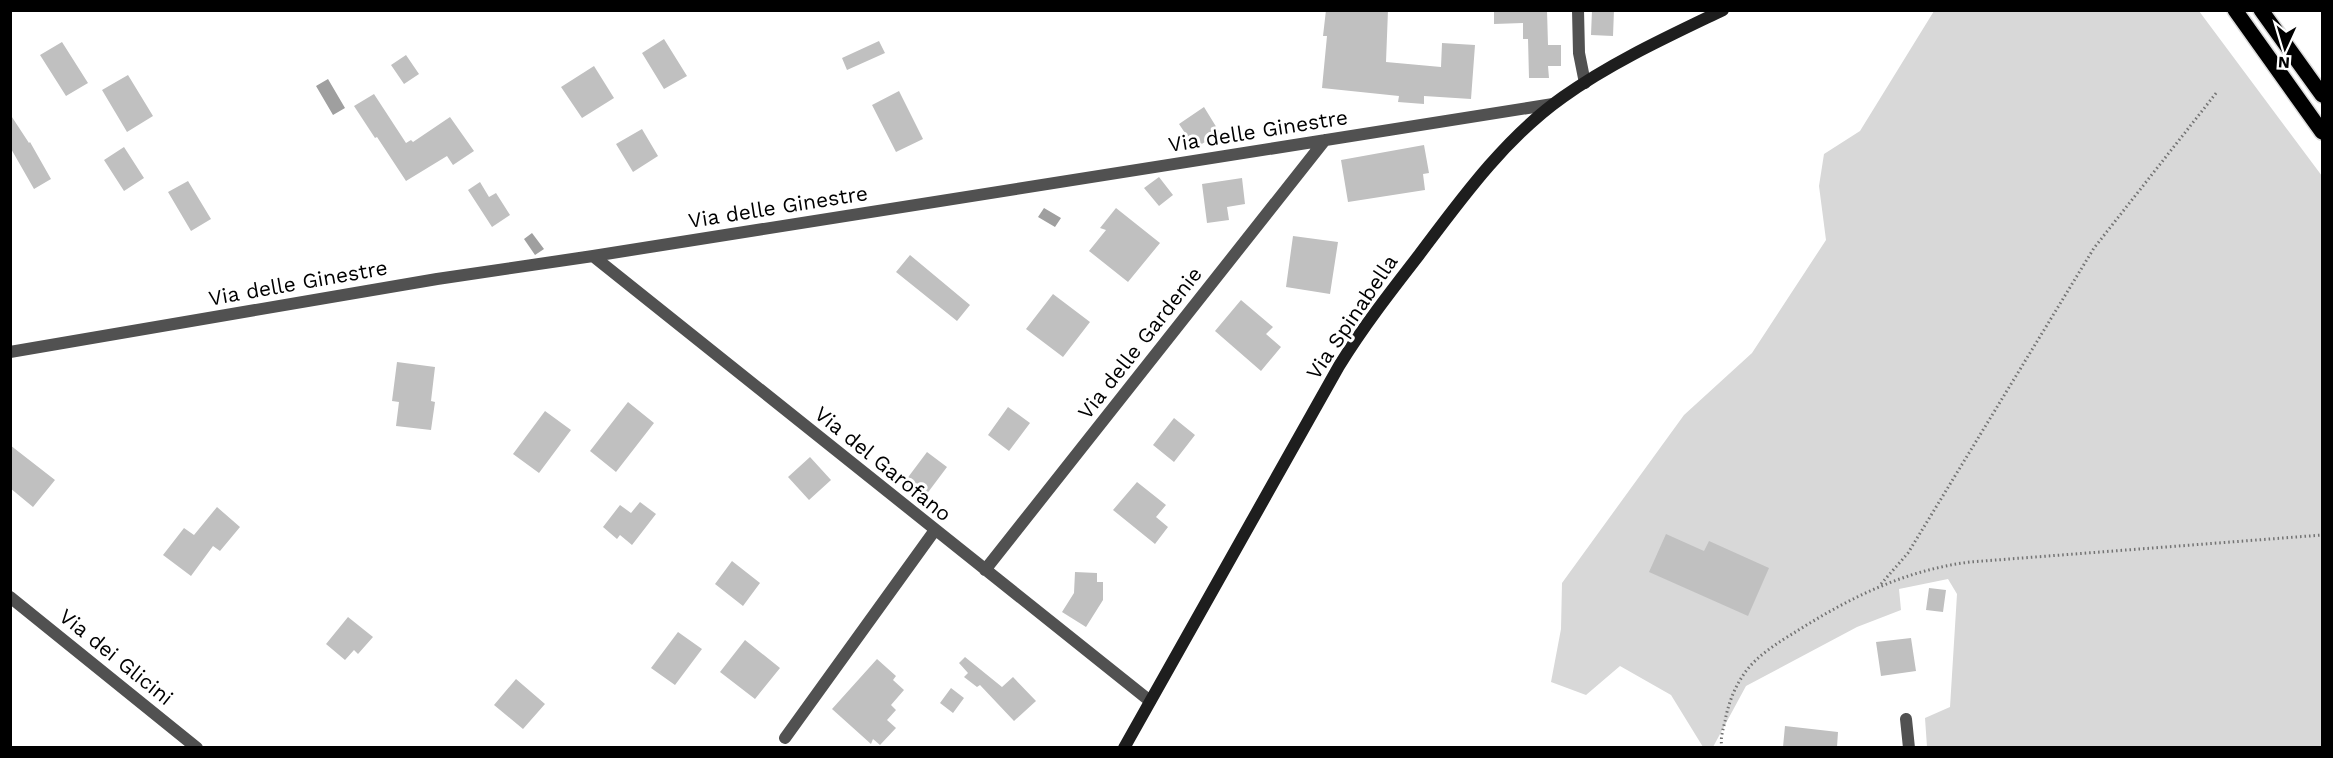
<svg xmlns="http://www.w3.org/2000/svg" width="2333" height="758" font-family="'Work Sans',sans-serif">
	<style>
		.green { fill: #d8d8d8 }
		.water { fill: #9f9f9f }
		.building { fill: #c0c0c0 }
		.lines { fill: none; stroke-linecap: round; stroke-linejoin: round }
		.primary-casing { stroke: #dbdbdb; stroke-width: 18 }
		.path { stroke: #737373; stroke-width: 3; stroke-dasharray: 1.5 3; stroke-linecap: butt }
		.street { stroke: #515151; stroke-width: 12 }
		.secondary { stroke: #1e1e1e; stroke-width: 12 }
		.primary { stroke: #000; stroke-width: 15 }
		.labels { text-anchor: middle; stroke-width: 6; stroke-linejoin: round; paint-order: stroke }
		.street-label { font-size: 21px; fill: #000; stroke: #fff }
	</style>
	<rect width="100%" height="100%" fill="#fff"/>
	<path class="green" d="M1934,11H2199L2322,176V747H1927L1925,718L1950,707L1957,594L1948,579L1899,589L1901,610L1857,627L1746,686L1713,747H1703L1671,695L1620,666L1586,695L1551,682L1561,629L1562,583L1684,415L1752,353L1826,240L1819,186L1824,154L1860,131Z"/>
	<path class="water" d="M328,79L345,108L333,115L316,86Z
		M1044,208L1061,218L1055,227L1038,217Z
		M532,233L544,249L535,255L524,239Z"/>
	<path class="building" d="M1326,10H1388L1386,62L1441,67L1442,43L1475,45L1471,99L1424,96V104L1398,102L1399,96L1322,88L1327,36H1323Z
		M1494,10H1547L1548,45H1561V66H1548L1549,78H1529L1528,39H1523V23L1494,24Z
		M1592,10H1614L1613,36L1591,35Z
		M664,39L687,76L664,89L642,53Z
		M879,41L885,53L847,70L842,58Z
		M62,42L88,83L66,96L40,55Z
		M406,55L419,74L404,84L391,65Z
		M594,66L614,98L582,118L561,87Z
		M128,75L153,116L127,132L102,90Z
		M899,91L923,139L896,152L872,105Z
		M374,94L406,143L411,140L413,142L450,117L474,151L453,165L447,156L406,181L377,137L375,138L354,106Z
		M1204,107L1220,133L1195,148L1179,124Z
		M10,114L29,143L30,142L51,179L34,189L10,147Z
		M642,129L658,156L633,172L616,144Z
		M1424,145L1429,173L1423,174L1425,190L1348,202L1341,160Z
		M124,147L144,178L124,191L104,160Z
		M1159,177L1173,195L1159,206L1144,188Z
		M1242,178L1245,204L1227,207L1229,220L1207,223L1202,184Z
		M188,181L211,219L191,231L168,192Z
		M480,182L489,197L496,193L510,215L492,227L468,190Z
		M1116,208L1160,243L1128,282L1089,251L1106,230L1100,228Z
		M1293,236L1338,242L1330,294L1286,287Z
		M910,255L970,305L957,321L896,272Z
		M1053,294L1090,322L1063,357L1026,329Z
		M1241,300L1273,327L1266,334L1281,347L1261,371L1215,331Z
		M397,362L435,367L431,401L435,402L431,430L396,426L399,402L392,401Z
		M628,402L654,423L616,472L590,451Z
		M1008,407L1030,423L1009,451L988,435Z
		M545,411L571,430L539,473L513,454Z
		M1174,418L1195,435L1174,462L1153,445Z
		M10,445L55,480L33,507L10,488Z
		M927,452L947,467L923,499L903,484Z
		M810,457L831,480L809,500L788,477Z
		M1137,482L1166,505L1156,517L1168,527L1155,544L1113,510Z
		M640,502L656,514L632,545L620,535L617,539L603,527L620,505L631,513Z
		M217,507L240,527L220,551L213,546L191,576L163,555L184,528L194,535Z
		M1666,534L1704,551L1709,541L1769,568L1748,616L1649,572Z
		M732,561L760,583L743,606L715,584Z
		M1075,572L1097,573V582H1103V600L1086,627L1062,612L1074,593Z
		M1929,588L1946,590L1943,612L1926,610Z
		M348,617L373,637L358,654L354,650L345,660L326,644Z
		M678,632L702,649L675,685L651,668Z
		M1911,638L1916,671L1881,676L1876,642Z
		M745,640L780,668L755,699L720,672Z
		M965,657L1002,687L1013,677L1036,701L1014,721L980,685L977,687L964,677L968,673L959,663Z
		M877,659L896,676L893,680L904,690L891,705L896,710L887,720L896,728L880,745L873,739L871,744L832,709Z
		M516,679L545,704L523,729L494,705Z
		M951,688L964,698L953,713L940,703Z
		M1785,726L1838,732L1837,747H1783Z"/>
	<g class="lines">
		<defs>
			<path id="primary" d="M2235,10L2322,132
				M2261,10L2322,95"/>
		</defs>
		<use href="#primary" class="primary-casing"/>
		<path class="path" d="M1881,584L1908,553L2094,248L2217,92
			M1722,748C1720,738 1723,730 1725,721C1728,705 1734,688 1744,674C1756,656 1779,642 1797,631C1851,597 1906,570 1970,562L2322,535"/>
		<path class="street" d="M1578,10L1579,53L1585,83
			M593,256L1150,701
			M10,352L437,279L593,256L1553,104
			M985,570L1325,140
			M10,597L197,748
			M1906,719L1909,748
			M785,738L935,530"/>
		<path class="secondary" d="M1124,748L1339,366C1363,327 1391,291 1419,255C1461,199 1505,138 1563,97C1612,62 1669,36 1723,10"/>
		<use href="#primary" class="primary"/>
	</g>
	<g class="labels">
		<g class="street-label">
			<text transform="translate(1258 131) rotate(-9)" y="7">Via delle Ginestre</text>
			<text transform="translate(778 207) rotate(-9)" y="7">Via delle Ginestre</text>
			<text transform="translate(298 283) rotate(-10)" y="7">Via delle Ginestre</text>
			<text transform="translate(1352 317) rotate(-56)" y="7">Via Spinabella</text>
			<text transform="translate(1140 343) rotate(-52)" y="7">Via delle Gardenie</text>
			<text transform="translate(883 464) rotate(39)" y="7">Via del Garofano</text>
			<text transform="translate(116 657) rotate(39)" y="7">Via dei Glicini</text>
		</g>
	</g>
	<rect width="2333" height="758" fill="none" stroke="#000000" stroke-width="24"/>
	<g transform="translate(2285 48) rotate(184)" stroke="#ffffff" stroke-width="4.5" paint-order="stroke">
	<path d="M0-4.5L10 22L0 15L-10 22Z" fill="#000000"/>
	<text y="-9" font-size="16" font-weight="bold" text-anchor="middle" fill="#000000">N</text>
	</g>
</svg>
